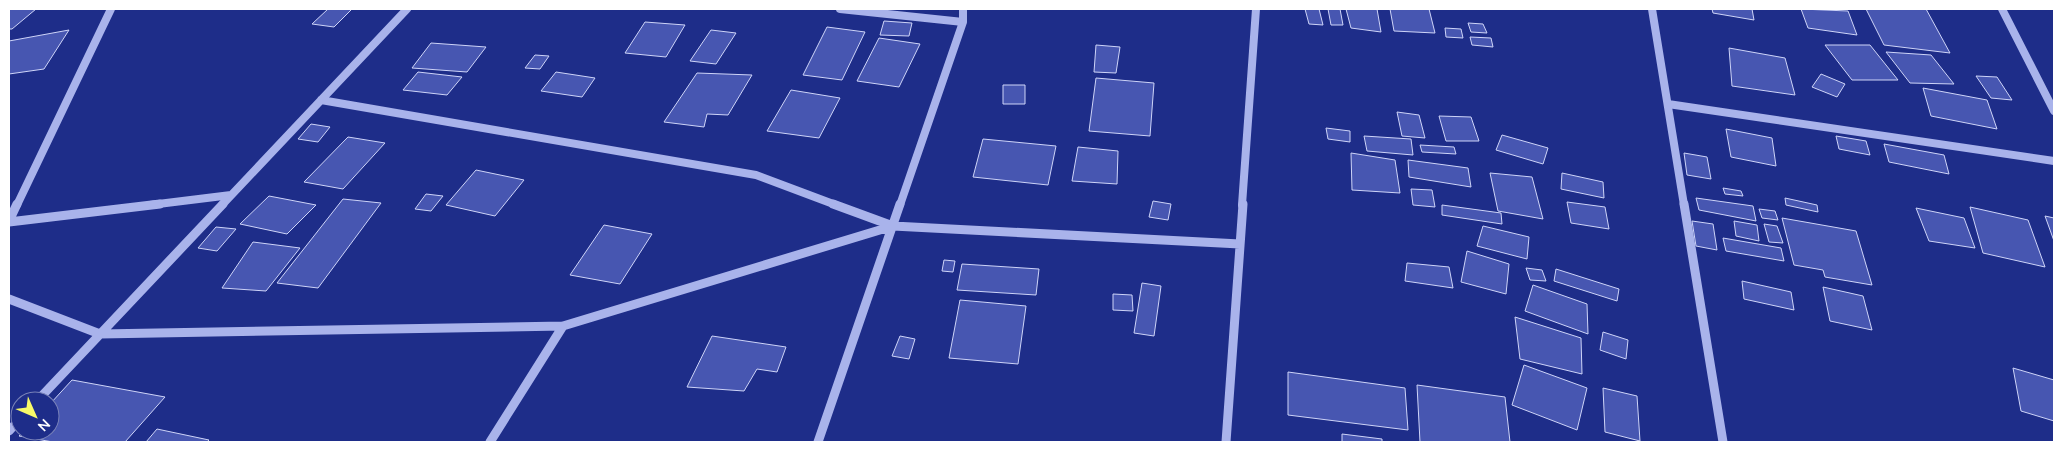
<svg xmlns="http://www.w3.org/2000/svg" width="2063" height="451" font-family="'Nunito Sans',sans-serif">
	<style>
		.building { fill: #4756b1; stroke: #ced4f8 }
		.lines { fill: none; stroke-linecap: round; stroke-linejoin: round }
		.minor-far1 { stroke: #a9b3eb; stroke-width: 8 }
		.minor { stroke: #a9b3eb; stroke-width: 9 }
	</style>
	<rect width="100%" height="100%" fill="#1e2d89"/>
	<path class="building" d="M9,9H36L12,29H9Z
		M328,9H352L334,27L312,24Z
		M1305,9H1319L1323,25L1309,24Z
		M1328,9H1340L1343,25H1331Z
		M1346,9H1377L1381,32L1351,28Z
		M1390,9H1429L1435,33L1394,31Z
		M1712,9H1752L1754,20L1713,13Z
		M1801,9L1848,11L1857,35L1808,28Z
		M1866,9H1926L1950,53L1884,45Z
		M884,21L912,23L909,36L880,35Z
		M645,22L685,25L666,57L625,53Z
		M1468,23L1483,24L1487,33L1471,32Z
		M827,27L865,32L842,80L803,75Z
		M1445,28L1461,29L1463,38L1446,37Z
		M69,30L44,69L9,74V41Z
		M711,30L736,33L716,64L690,61Z
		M1470,37L1491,38L1493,47L1472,45Z
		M879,38L920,44L899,87L857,81Z
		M431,43L486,47L467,72L412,68Z
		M1096,45L1120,47L1116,73L1094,72Z
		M1825,45H1870L1898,80H1852Z
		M1729,48L1785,58L1795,95L1732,86Z
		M1886,52L1931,55L1954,84L1910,83Z
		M535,55L549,56L540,69L525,68Z
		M418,72L462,77L447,95L403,90Z
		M556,72L595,78L582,97L541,91Z
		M697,73L752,75L728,115L707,114L704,127L664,122Z
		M1821,74L1845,84L1837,97L1812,87Z
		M1976,76L1997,77L2012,100L1991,98Z
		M1096,78L1154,83L1150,136L1089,131Z
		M1003,85H1025V104H1003Z
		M1923,88L1987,100L1997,129L1931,116Z
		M791,90L840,98L819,138L767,131Z
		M1397,112L1419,115L1425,138L1402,136Z
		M1439,116L1471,117L1479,141H1446Z
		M311,124L330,127L318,142L298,139Z
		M1326,128L1350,131V142L1328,139Z
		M1726,129L1772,138L1776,166L1731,157Z
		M1502,135L1548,148L1543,164L1496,150Z
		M1364,136L1411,139L1413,155L1367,151Z
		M1836,136L1866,141L1870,155L1839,149Z
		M348,137L385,143L343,189L304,182Z
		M983,139L1056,146L1048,185L973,177Z
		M1884,144L1944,155L1949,174L1889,162Z
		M1420,145L1454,147L1456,154L1422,152Z
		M1078,147L1118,151L1117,184L1072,181Z
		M1351,153L1395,160L1400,193L1352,190Z
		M1684,153L1707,157L1711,179L1687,175Z
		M1408,160L1468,168L1471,187L1409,177Z
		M476,170L524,180L495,216L446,205Z
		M1490,173L1532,177L1543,219L1498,211Z
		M1562,173L1603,182L1604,198L1561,189Z
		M1723,188L1741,191L1743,196L1725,194Z
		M1411,189L1432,190L1435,207L1413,205Z
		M426,194L443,196L431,211L415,209Z
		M269,196L316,205L287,234L240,224Z
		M1696,198L1753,206L1756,221L1699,210Z
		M1785,198L1817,205L1818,212L1786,205Z
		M343,199L381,203L318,288L277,283Z
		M1153,201L1171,204L1168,220L1149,217Z
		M1567,202L1605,207L1609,229L1571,223Z
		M1442,205L1501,213L1502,224L1442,215Z
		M1970,207L2028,220L2045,267L1983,253Z
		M1916,208L1964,218L1975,248L1929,241Z
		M1759,209L1775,211L1778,220L1762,218Z
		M2045,216L2054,218V241Z
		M1782,218L1856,231L1872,285L1825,277L1823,270L1794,265Z
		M1692,221L1713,224L1717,250L1696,246Z
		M1734,221L1757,225L1759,241L1736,236Z
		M1764,224L1777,226L1783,243L1769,242Z
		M604,225L652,234L620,284L570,275Z
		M1483,226L1529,237L1527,259L1477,246Z
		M216,227L236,229L217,251L198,248Z
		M1723,238L1781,248L1784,261L1726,251Z
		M253,242L300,248L266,291L222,288Z
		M1467,251L1509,264L1506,294L1461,282Z
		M944,260L955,261L953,272L942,271Z
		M1407,263L1449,267L1453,288L1405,281Z
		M962,264L1039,269L1036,295L957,290Z
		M1526,268L1542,270L1546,281L1530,280Z
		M1556,269L1619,289L1617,301L1554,281Z
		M1742,281L1791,292L1794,310L1744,299Z
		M1142,283L1161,286L1154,336L1134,333Z
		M1533,285L1587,304L1588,334L1525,311Z
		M1823,287L1863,296L1872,330L1830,321Z
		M1113,294L1132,295L1133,311L1113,310Z
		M960,300L1026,306L1018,364L949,358Z
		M1515,317L1581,338L1582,374L1520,359Z
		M1603,332L1628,340L1626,359L1600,350Z
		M712,336L786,347L777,372L757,369L744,391L687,387Z
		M900,336L915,339L909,359L892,356Z
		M1524,365L1587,388L1577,430L1512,405Z
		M2013,368L2054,380V421L2021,411Z
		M1288,372L1405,388L1408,430L1288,415Z
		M72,380L165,397L125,442H53L19,436L25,431H50V404Z
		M1417,385L1505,397L1510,442H1420Z
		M1603,388L1637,396L1640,441L1605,432Z
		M157,429L209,440L207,442H146Z
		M1342,434L1382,439V442H1342Z"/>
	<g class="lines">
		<path class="minor-far1" d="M840,9L963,22
			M1652,9L1684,205
			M2002,9L2054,111
			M321,100L756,175L836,205
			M1668,104L2054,161
			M17,205L111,9
			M150,205L231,195
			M222,205L407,9
			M900,205L963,22V9
			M1242,205L1256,9"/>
		<path class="minor" d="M833,204L893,226
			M1684,204L1723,442
			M9,221L17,204
			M9,222L160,204
			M9,299L100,334L563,326L893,226L1240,244
			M37,401L223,204
			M9,431L20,419
			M490,442L563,326
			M818,442L900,204
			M1226,442L1243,204"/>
	</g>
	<rect width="2063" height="451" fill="none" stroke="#ffffff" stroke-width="20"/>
	<g transform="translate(35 416) rotate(135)"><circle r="24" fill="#1e2d89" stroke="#7881b8"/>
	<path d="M0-4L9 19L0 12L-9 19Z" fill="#f8fa68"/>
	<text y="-8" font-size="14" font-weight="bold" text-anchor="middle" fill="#ffffff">N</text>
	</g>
</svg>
